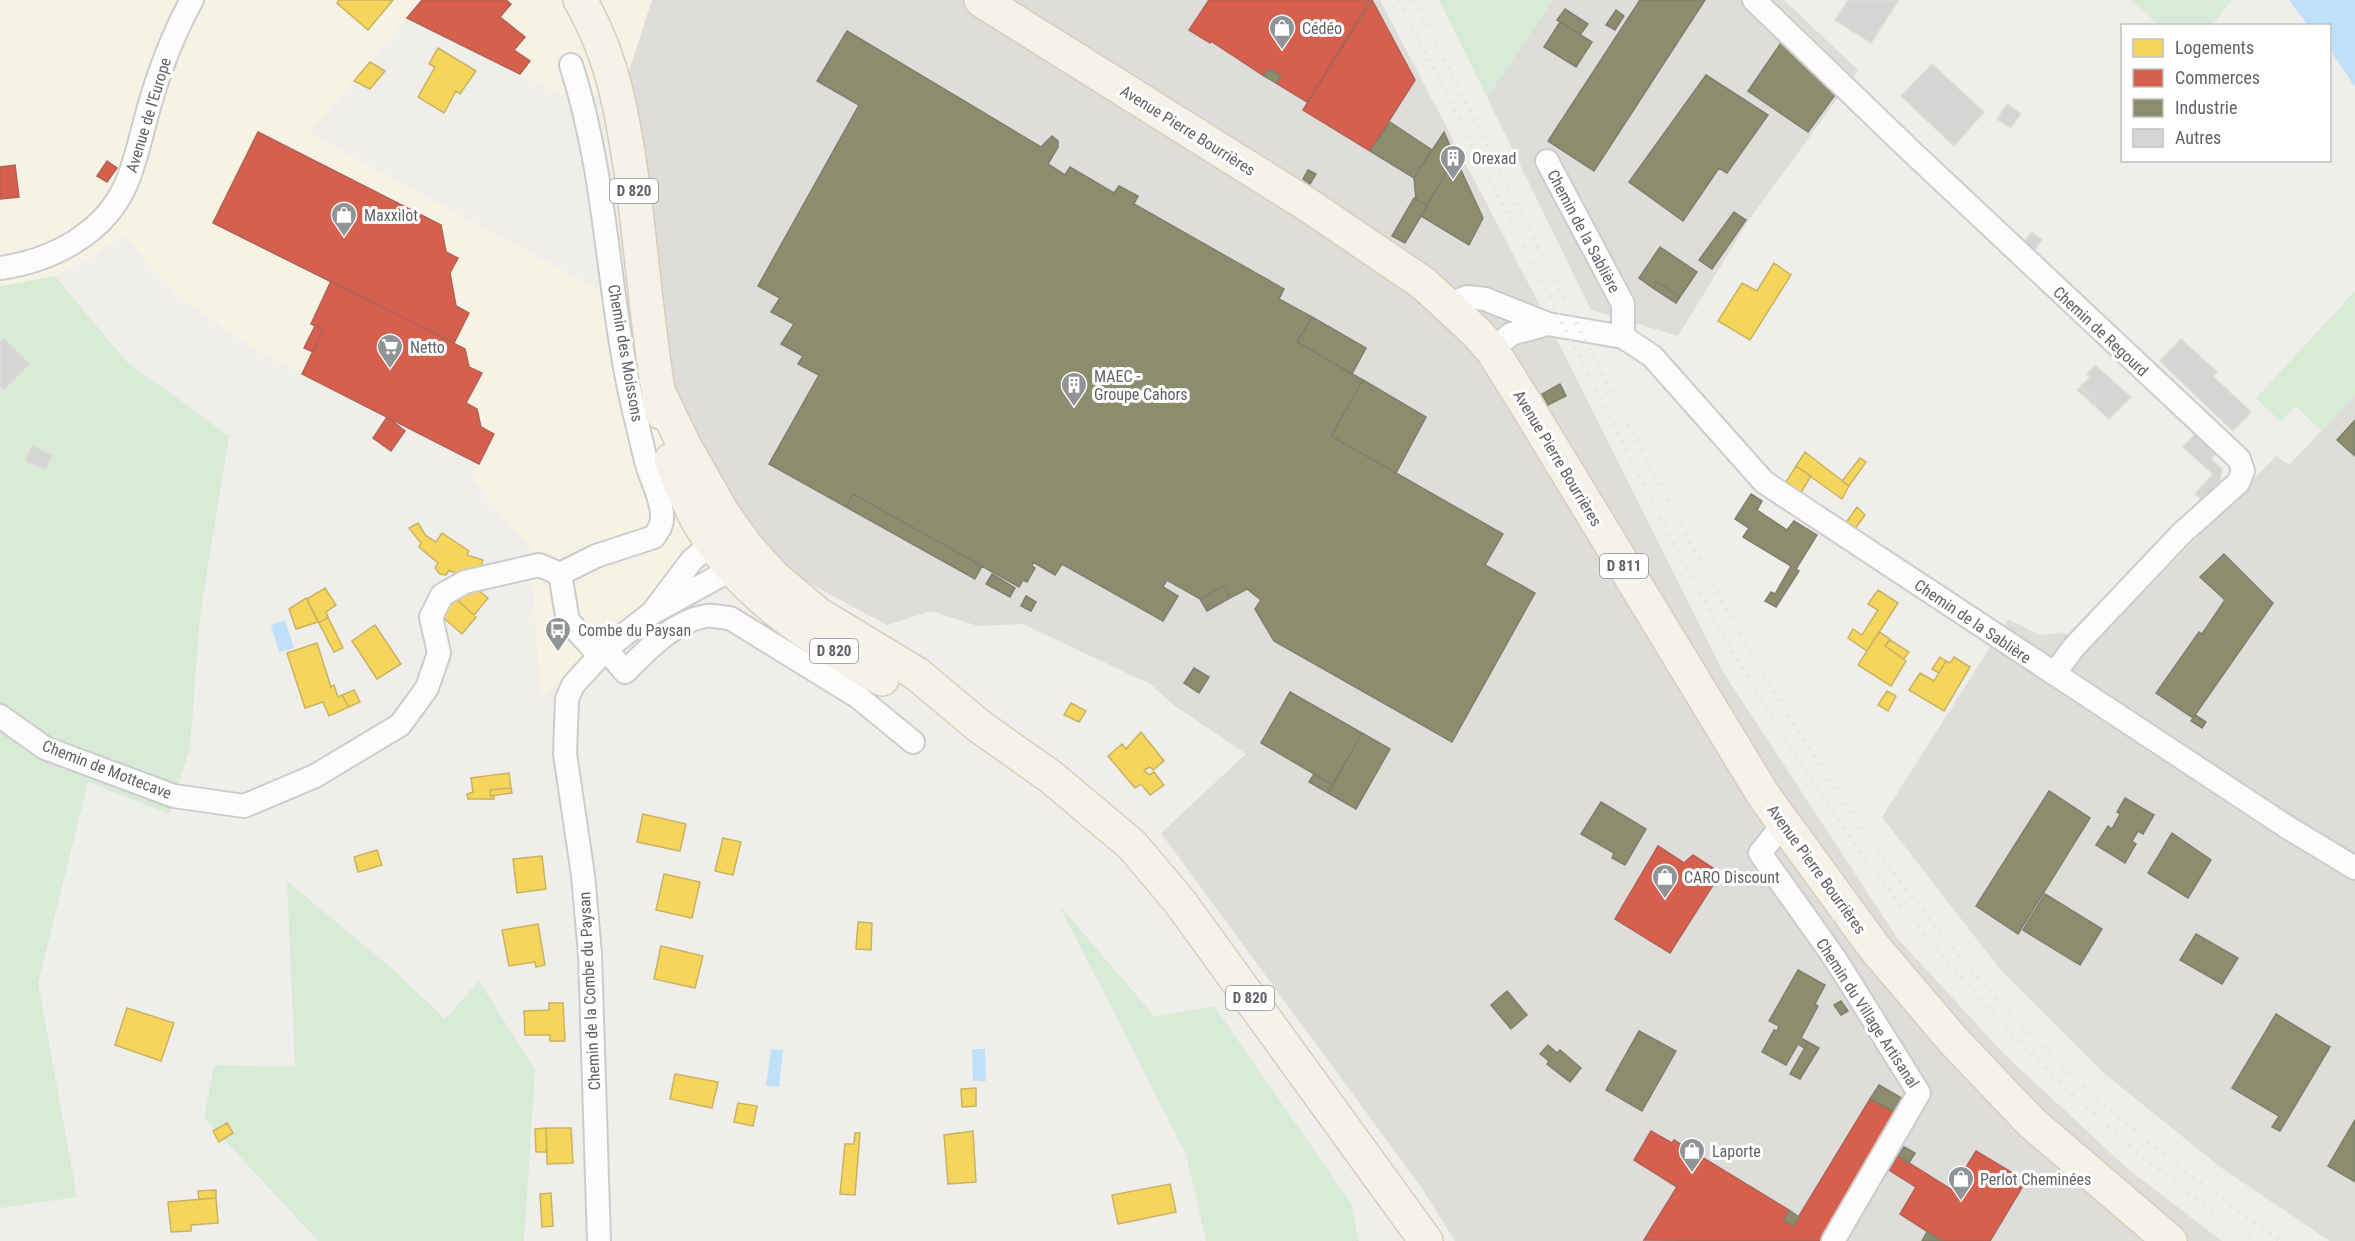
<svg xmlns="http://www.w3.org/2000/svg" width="2355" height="1241" font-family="'Roboto Condensed',sans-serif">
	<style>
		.commercial { fill: #f7f3e4 }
		.industrial { fill: #dfddda }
		.green { fill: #d8ebd6 }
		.water { fill: #bfe0f9 }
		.homes { fill: #f6d55c; stroke: #c9b360; stroke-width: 1.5 }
		.shops { fill: #d6604d; stroke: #b26155; stroke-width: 1.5 }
		.industry { fill: #8c8c6e; stroke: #7e806c; stroke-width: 1.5 }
		.building { fill: #d6d5d3; stroke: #deddd9; stroke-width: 1.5 }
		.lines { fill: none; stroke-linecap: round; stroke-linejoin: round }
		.street-casing { stroke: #cbcccc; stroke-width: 26 }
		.primary-casing { stroke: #d7ceb8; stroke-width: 36 }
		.street { stroke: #fdfcfc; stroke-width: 22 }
		.primary { stroke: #f4f2e9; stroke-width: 33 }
		.rail { stroke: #e4e4e4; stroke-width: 4.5; stroke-dasharray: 1.5 8; stroke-linecap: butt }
		.labels { text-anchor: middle; stroke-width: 6; stroke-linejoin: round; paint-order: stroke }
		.shield { fill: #fff; stroke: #8f9295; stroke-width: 1.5 }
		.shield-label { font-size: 15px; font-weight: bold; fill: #5f6368 }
		.poi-label { font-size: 16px; fill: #5f6368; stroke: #fff; text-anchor: start }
		.street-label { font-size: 16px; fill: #5f6368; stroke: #fff }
	</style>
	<rect width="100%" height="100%" fill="#efeeea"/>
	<path class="commercial" d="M0,0H652L623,90L568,99L407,18L309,133L645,315L720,535L541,698L530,548L472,480L479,464L254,349L177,295L123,235L96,255L55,276L0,286Z"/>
	<path class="industrial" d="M652,0H1380L1537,300L1723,672L1898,939L2005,1055L2129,1170L2222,1241H1455L1421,1187L1161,833L1246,754L1175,706L1150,684L1023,624L978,626L931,611L887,625L720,535L652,388L623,90Z
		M1553,0H1784L1858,70L1749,220L1678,336L1591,310L1487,97Z
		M2355,395V1241H2330L2220,1167L2105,1074L1999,968L1882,817L2008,619L2039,635L2065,633L2086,652L2276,456L2289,465Z"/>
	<path class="green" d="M1439,0H1553L1487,97Z
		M2130,0H2232L2212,25L2161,26Z
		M55,276L126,361L229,436L200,616L190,748L169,814L88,782L38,983L77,1197L0,1208V286Z
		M2355,291V395L2322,431L2295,406L2281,422L2256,398Z
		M287,881L396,972L445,1019L479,981L535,1070L524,1241H318L204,1118L214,1065L295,1067Z
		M1059,905L1155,1017L1214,1006L1351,1203L1359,1241H1206L1186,1154Z"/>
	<path class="water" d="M2289,0H2355V87L2330,50V26L2308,25Z
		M285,620L294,648L279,652L271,625Z
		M771,1049L783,1050L779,1087L766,1086Z
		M972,1049H985L986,1081H973Z"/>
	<path class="homes" d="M339,0H393L368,30L337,3Z
		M438,48L476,71L460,94L456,91L444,113L418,97L435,67L429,64Z
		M370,62L385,71L370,89L354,81Z
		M1774,263L1791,275L1750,340L1718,321L1742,283L1757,291Z
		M1805,452L1849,486L1842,499L1796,466Z
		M1860,458L1866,462L1849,486L1842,481Z
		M1796,466L1811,476L1799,496L1784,485Z
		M1857,507L1865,515L1852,533L1843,527Z
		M418,523L426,536L436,542L442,533L469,551L467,555L483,560L481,568L456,574L449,570L446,575L440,574L435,568L438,563L419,547L421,543L409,528Z
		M472,585L488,598L474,615L458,601Z
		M325,588L336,605L326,612L328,617L319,623L307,599Z
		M1878,590L1898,603L1867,651L1848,638L1853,629L1862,635L1878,610L1868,604Z
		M453,596L476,617L462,634L438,613Z
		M306,598L318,622L296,629L289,609Z
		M328,617L343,648L334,652L319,623Z
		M375,625L401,664L377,679L352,641Z
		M1879,632L1890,639L1885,646L1906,661L1891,686L1858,665Z
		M1890,640L1909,652L1904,659L1885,646Z
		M317,643L331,687L334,685L338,697L342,695L349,707L329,716L323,702L305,708L287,653Z
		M1940,657L1946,661L1939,673L1932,669Z
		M1954,657L1970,667L1944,711L1909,690L1920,673L1934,681L1946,661L1950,663Z
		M354,690L360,702L349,707L342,695Z
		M1887,691L1896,696L1888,711L1878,705Z
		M1071,703L1086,711L1079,722L1064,715Z
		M1141,732L1164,761L1153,770L1150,767L1144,770L1149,775L1154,772L1164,785L1150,795L1141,784L1135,788L1108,756L1122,744L1126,749Z
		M509,773L511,788L490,790V796H494V799H468L467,794L473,792L471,778Z
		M511,788L512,793L490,796V790Z
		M643,814L686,824L680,851L637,842Z
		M723,838L741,842L733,875L715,871Z
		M377,850L382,865L358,872L354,857Z
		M542,856L546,889L517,893L513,859Z
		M664,874L700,882L692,918L656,910Z
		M858,922L872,923L871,950L856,949Z
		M538,924L545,965L536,967L535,962L509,966L502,930Z
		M661,946L703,956L695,988L654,979Z
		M549,1003H563L565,1041H550V1035H525L524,1011L549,1010Z
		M127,1008L174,1023L161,1061L115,1045Z
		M675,1074L718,1082L712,1108L670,1099Z
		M976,1088V1106L962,1107L961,1089Z
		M738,1103L757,1106L753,1126L734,1122Z
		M227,1123L233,1133L219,1142L213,1131Z
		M546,1128H571L573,1163L547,1164Z
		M546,1128L547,1152H536L535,1129Z
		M973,1131L976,1182L948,1184L944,1135Z
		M855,1133H860L855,1195L840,1194L845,1144H854Z
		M1170,1184L1176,1212L1118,1224L1112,1195Z
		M216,1190V1198L199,1199L198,1191Z
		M551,1193L553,1226L542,1227L540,1194Z
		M216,1198L218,1223L191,1225V1231L171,1232L168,1202Z"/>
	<path class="shops" d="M422,0H506L511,4L500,17L525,37L514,50L530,61L520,74L407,18Z
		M1209,0H1370L1307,102L1276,83L1281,76L1269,69L1264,76L1211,41L1210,43L1189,30Z
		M1372,0L1415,80L1370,151L1303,110Z
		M258,132L441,225L446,252L458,258L450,273L456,306L469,313L454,343L213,223Z
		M107,161L117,168L107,182L97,176Z
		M15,165L19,197L0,199V167Z
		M331,281L465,349L469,367L482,373L466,403L477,409L481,427L494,434L479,464L302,374L323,330L311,324Z
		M315,326L323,330L313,352L304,348Z
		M387,417L405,431L391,451L373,438Z
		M1658,846L1684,863L1693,855L1716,870L1712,880L1715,882L1670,953L1615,919Z
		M1870,1099L1897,1113L1820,1241L1644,1240L1677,1187L1634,1160L1651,1131L1672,1143L1674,1140L1789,1210L1784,1220L1793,1226Z
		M1976,1151L2026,1181L1990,1241H1942L1900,1214L1916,1187L1889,1170L1898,1156L1952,1190Z"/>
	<path class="industry" d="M1640,0H1705L1594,171L1548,141Z
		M1565,9L1588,24L1580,35L1557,20Z
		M1616,10L1624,16L1615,30L1606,25Z
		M1560,22L1592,42L1576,67L1544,47Z
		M847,31L1041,147L1052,136L1058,141V147L1048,164L1065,175L1070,167L1114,193L1119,186L1138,196L1134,204L1284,289L1279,299L1312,317L1297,342L1363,380L1331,436L1503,534L1485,565L1535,593L1452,742L1274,641L1255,609L1261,600L1247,589L1230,598L1224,586L1200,599L1167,580L1163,587L1178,596L1163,621L1062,564L1055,575L1033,562L1032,566L1035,568L1027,582L1023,580L1019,587L853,494L846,507L769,464L819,375L798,364L803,356L781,344L794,324L771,312L780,298L758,286L859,105L817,81Z
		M1783,40L1837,92L1808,132L1748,91Z
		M1269,69L1281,76L1276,83L1264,76Z
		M1706,75L1768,115L1727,173L1719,168L1683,221L1629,182Z
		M1390,122L1432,150L1414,178L1370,151Z
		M1444,132L1455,157L1427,206L1416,199L1414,178Z
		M1455,157L1483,218L1469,245L1421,216Z
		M1308,170L1316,174L1310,184L1303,179Z
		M1414,198L1427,206L1405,243L1392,236Z
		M1734,212L1746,220L1712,269L1699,260Z
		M1660,247L1697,272L1680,297L1658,282L1653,288L1639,278Z
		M1658,282L1680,297L1676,303L1653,288Z
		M1312,317L1366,348L1352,374L1297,342Z
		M1363,380L1426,417L1396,473L1331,436Z
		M1560,384L1566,396L1548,405L1542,394Z
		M2355,420V456L2337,440Z
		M853,494L982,566L975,579L846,507Z
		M1751,494L1762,501L1757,510L1787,530L1794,521L1817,535L1796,569L1799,571L1776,607L1765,601L1771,592L1775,594L1791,566L1743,537L1749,528L1735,519Z
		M2224,554L2273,603L2193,718L2156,693L2199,632L2202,634L2225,600L2200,577Z
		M992,574L1015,588L1010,597L986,584Z
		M1224,586L1230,598L1207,611L1200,599Z
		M1026,596L1036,602L1031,611L1021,606Z
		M1194,668L1209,677L1199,693L1184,683Z
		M1290,692L1362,733L1333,785L1261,743Z
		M2195,715L2206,722L2202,728L2191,721Z
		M1362,733L1390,749L1356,809L1328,793Z
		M1314,774L1333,785L1328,793L1309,782Z
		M2049,791L2090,818L2018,934L1976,906Z
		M2125,798L2154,815L2143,834L2138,831L2132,841L2136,844L2125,863L2096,845L2108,826L2112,829L2120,814L2117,812Z
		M1601,802L1646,829L1625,865L1612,858L1614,853L1581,834Z
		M2172,833L2211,860L2188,898L2148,873Z
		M2045,894L2102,929L2080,965L2023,930Z
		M2196,934L2238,958L2222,984L2180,960Z
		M1798,970L1825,985L1815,1004L1818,1006L1801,1038L1808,1042L1804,1048L1798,1044L1786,1065L1762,1052L1774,1030L1777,1031L1779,1026L1769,1021Z
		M1507,991L1527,1015L1511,1029L1491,1005Z
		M1841,1001L1848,1011L1841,1015L1834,1005Z
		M2276,1014L2330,1047L2280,1131L2272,1127L2279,1116L2232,1088Z
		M1639,1031L1676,1051L1642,1111L1606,1090Z
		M1808,1042L1819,1048L1800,1079L1790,1074Z
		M1548,1045L1557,1053L1560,1050L1581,1068L1570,1082L1547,1064L1549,1061L1540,1054Z
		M1879,1085L1905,1100L1897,1113L1870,1099Z
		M2355,1120V1182L2328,1166Z
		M1904,1147L1915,1153L1909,1163L1898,1156Z
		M1789,1210L1799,1217L1793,1226L1784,1220Z
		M1927,1232L1942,1241H1922Z"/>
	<path class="building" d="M1848,0H1899L1871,43L1835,20Z
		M1932,64L1984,112L1954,146L1901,96Z
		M2007,104L2021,114L2011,128L1997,119Z
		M2032,232L2042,240L2034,251L2023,243Z
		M4,338L30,364L4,390L0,386V342Z
		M2181,339L2217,372L2213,376L2251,412L2233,431L2160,361Z
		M2095,365L2131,397L2109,419L2095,406L2096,401L2080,387L2090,377L2087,374Z
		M2080,387L2096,401L2095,406L2077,390Z
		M2195,434L2216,453L2211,459L2222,469L2220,481L2202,500L2195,494L2213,474L2183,447Z
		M32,445L52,455L46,470L25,461Z"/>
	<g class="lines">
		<defs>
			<path id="street" d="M1754,0L1912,152L2239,459L2243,471L2238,483L2182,533L2074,647L2054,674
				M1547,161L1623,304V337
				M0,268C52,261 106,233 127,182C137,157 142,132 149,107C160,69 173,34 192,0
				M1448,304L1468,297L1485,299L1548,324L1623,337L1652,356L1764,482L2287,827L2355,868
				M1492,350L1511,334L1548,324
				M560,574L596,556L654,537C658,531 663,524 662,516C662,498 652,482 647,464C642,447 639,429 634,411C607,296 608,178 571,65
				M560,574L568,621L599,655
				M652,613L692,560L713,543L726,544
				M606,649L625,672C647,650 674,621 706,616C713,615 723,618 730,618L858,697L913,742
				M0,716L45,748L174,796L244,806L315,776L400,725L427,688L439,653L431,617L442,595L465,582L539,565L560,574
				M1784,823L1760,853L1836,960L1919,1093L1833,1241
				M599,1241L590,954L583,875L565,754L567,699L573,685L606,649L652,613L732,569L740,557"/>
			<path id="primary" d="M580,0C614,58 624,121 633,187C643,262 648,338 662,413
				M981,0L1308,205L1423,283L1476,332L1492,350L1519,393L1764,796L1874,947L1953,1040L2032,1123L2170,1241
				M658,391L684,445L722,512L747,547L773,576L818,614L917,674L979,726L1051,777L1132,845L1180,902L1426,1241
				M671,460C680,481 688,504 699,523C744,598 809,636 882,679"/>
		</defs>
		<use href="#street" class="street-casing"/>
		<use href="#primary" class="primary-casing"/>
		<use href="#street" class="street"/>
		<use href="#primary" class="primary"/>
		<path class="rail" d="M1399,0C1461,123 1524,246 1586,370C1659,515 1732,664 1824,799C1937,967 2086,1127 2255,1241
			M1414,0C1494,158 1572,317 1654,474C1748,654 1845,826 1979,979C2066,1079 2171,1166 2281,1241"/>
	</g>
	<defs>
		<symbol id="shop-pin" viewBox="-11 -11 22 30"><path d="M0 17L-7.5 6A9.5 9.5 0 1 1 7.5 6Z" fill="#919496" stroke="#fff"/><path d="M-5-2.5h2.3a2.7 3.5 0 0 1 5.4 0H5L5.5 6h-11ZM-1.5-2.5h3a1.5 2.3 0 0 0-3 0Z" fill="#fff"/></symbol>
		<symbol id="building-pin" viewBox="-11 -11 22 30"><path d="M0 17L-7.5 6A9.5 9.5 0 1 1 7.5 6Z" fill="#919496" stroke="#fff"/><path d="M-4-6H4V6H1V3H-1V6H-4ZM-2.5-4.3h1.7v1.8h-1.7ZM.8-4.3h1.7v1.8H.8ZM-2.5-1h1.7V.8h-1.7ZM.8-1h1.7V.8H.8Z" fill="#fff"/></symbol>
		<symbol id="supermarket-pin" viewBox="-11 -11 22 30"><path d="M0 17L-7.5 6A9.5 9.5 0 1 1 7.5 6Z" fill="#919496" stroke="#fff"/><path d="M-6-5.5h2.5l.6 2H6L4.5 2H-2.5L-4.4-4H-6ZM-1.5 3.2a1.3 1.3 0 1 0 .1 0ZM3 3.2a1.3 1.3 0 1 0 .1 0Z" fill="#fff"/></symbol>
		<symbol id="bus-pin" viewBox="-11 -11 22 30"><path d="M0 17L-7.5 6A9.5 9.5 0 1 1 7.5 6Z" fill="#919496" stroke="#fff"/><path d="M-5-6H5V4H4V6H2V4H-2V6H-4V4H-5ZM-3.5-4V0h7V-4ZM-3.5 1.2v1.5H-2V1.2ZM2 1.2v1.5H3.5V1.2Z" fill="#fff"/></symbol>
	</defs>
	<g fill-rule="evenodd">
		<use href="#shop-pin" x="1267" y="13" width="30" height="40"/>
		<use href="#building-pin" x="1438" y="143" width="30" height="40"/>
		<use href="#shop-pin" x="329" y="200" width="30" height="40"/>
		<use href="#supermarket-pin" x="375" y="332" width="30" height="40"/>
		<use href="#building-pin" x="1059" y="370" width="30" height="40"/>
		<use href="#bus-pin" x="543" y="615" width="30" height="40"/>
		<use href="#shop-pin" x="1650" y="862" width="30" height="40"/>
		<use href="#shop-pin" x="1677" y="1136" width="30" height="40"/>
		<use href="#shop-pin" x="1946" y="1164" width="30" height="40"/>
	</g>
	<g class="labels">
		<g class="shield">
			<rect x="610" y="179" width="48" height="24" rx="4.5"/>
			<rect x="1600" y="554" width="48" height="24" rx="4.5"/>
			<rect x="810" y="639" width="48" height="24" rx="4.5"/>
			<rect x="1226" y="986" width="48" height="24" rx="4.5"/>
		</g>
		<g class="shield-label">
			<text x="634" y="196">D 820</text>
			<text x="1624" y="571">D 811</text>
			<text x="834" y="656">D 820</text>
			<text x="1250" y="1003">D 820</text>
		</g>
		<g class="poi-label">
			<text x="1302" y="34">Cédéo</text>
			<text x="1472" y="164">Orexad</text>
			<text x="364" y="221">Maxxilot</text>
			<text x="410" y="353">Netto</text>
			<text x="1094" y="382">MAEC -<tspan x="1094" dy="18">Groupe Cahors</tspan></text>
			<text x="578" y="636">Combe du Paysan</text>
			<text x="1684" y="883">CARO Discount</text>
			<text x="1712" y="1157">Laporte</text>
			<text x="1980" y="1185">Perlot Cheminées</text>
		</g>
		<g class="street-label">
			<text transform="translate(148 115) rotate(-73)" y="6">Avenue de l'Europe</text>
			<text transform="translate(1188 130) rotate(32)" y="6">Avenue Pierre Bourrières</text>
			<text transform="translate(1584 231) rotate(62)" y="6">Chemin de la Sablière</text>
			<text transform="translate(2101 331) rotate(43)" y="6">Chemin de Regourd</text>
			<text transform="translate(626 353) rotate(80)" y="6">Chemin des Moissons</text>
			<text transform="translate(1558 458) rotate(59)" y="6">Avenue Pierre Bourrières</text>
			<text transform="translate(1973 621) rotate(34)" y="6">Chemin de la Sablière</text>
			<text transform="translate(107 769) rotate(21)" y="6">Chemin de Mottecave</text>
			<text transform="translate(1817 869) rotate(54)" y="6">Avenue Pierre Bourrières</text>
			<text transform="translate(589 991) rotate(-93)" y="6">Chemin de la Combe du Paysan</text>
			<text transform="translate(1868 1013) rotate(57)" y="6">Chemin du Village Artisanal</text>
		</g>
	</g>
	<rect x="2121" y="24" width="210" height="138" fill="#ffffff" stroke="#bfc1c3" stroke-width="1.5"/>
	<rect x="2133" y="39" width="30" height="18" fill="#f6d55c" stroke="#bfc1c3" stroke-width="1.5"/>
	<text x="2175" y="54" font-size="18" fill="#5f6368">Logements</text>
	<rect x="2133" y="69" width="30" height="18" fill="#d6604d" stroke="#bfc1c3" stroke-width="1.5"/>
	<text x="2175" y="84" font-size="18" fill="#5f6368">Commerces</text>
	<rect x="2133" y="99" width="30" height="18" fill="#8c8c6e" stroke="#bfc1c3" stroke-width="1.5"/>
	<text x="2175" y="114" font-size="18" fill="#5f6368">Industrie</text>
	<rect x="2133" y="129" width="30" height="18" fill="#d6d5d3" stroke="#bfc1c3" stroke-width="1.5"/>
	<text x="2175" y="144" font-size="18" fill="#5f6368">Autres</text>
</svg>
